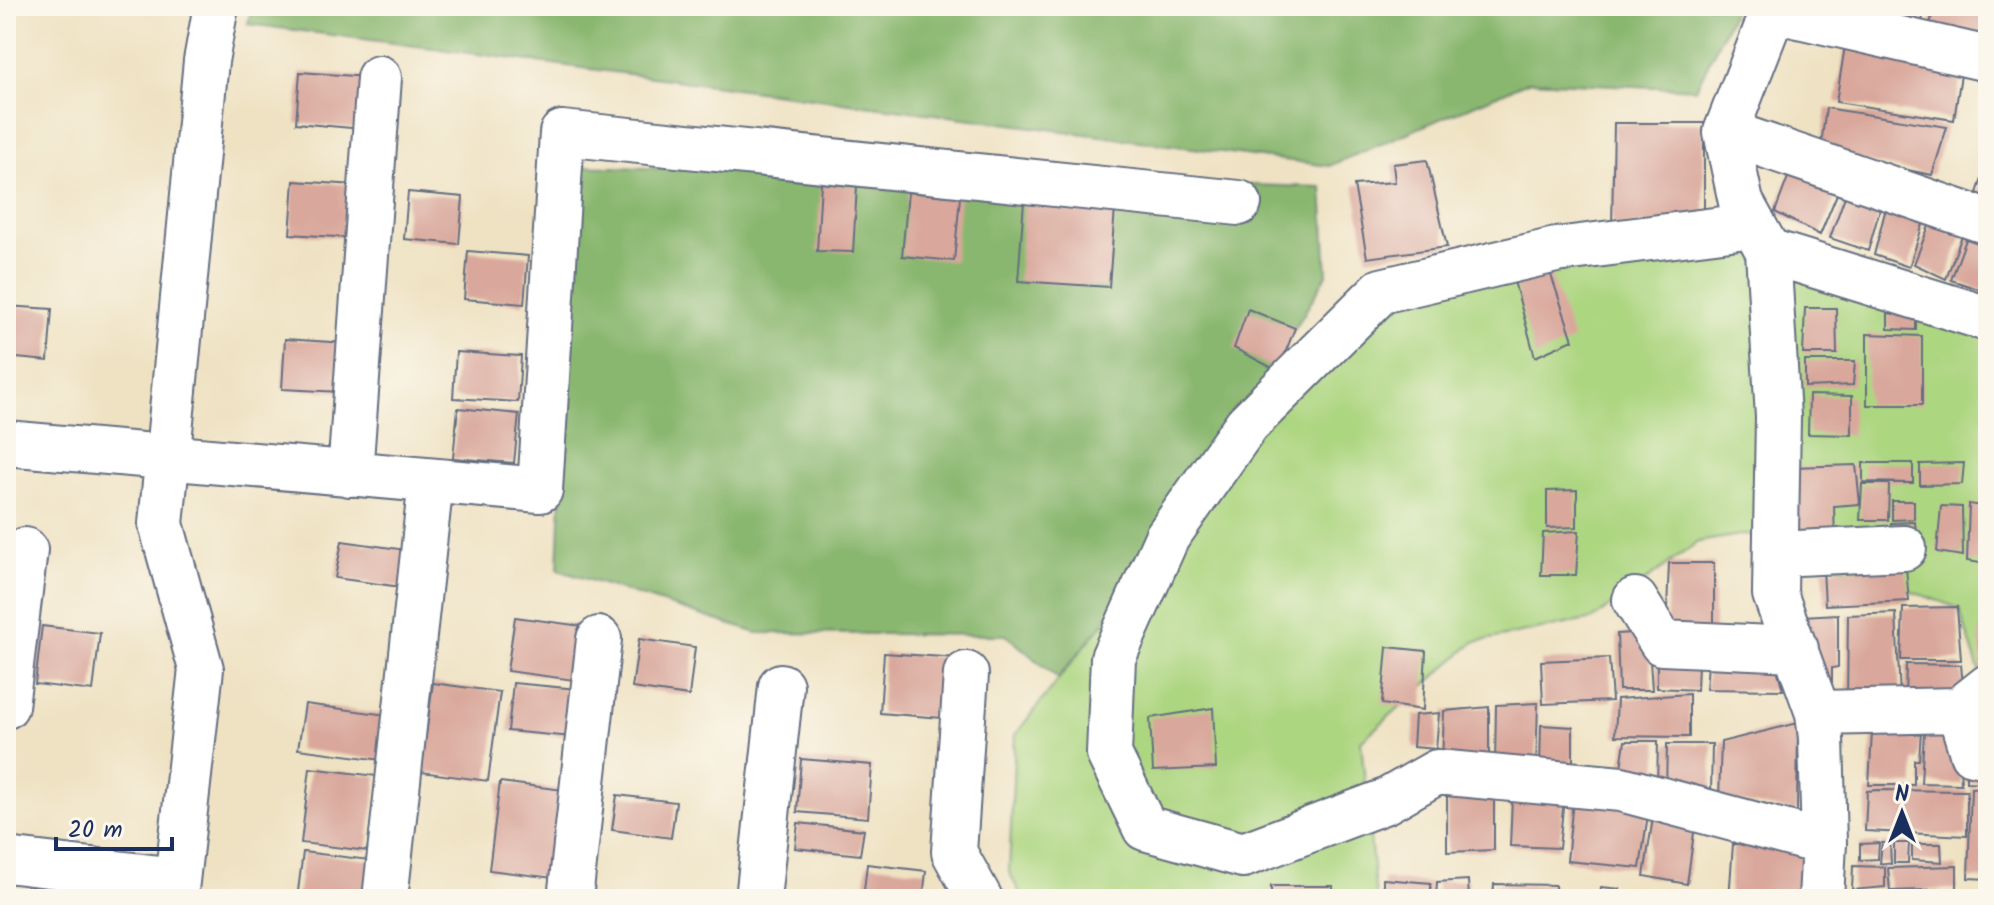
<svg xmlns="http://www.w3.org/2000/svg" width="1994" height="905" font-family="Kalam,sans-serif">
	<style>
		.green { fill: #add681; stroke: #648270; stroke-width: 2 }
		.forest { fill: #8ab76f; stroke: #527366; stroke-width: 2 }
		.building { fill: #d9a79b }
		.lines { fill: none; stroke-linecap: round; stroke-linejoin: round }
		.minor-casing { stroke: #656e81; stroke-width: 48 }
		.minor { stroke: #fff; stroke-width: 44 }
	</style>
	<rect width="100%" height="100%" fill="#fbf7ec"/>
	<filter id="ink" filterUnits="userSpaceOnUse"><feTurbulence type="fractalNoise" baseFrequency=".0125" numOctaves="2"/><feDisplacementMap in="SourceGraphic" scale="16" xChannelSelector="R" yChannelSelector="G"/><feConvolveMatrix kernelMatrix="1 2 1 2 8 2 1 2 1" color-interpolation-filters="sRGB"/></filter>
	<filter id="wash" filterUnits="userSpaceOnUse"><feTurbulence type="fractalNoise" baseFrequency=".006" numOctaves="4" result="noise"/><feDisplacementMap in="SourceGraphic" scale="32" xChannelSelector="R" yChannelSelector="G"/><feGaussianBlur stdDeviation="1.8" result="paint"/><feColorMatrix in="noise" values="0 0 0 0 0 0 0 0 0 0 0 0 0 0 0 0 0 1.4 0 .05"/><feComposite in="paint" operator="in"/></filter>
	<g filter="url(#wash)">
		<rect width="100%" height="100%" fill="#efe2c3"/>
		<path class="green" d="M1556,250L1768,251L1988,338V699L1959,608L1746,534L1698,542L1593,619L1474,642L1361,741L1376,899H1023L1009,872L1015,735L1297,375L1381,291Z"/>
		<path class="forest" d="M252,6H1736L1696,89L1530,81L1329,166L248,24Z
			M574,166L1322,187L1327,275L1159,556L1058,678L1006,635L757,633L558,570Z"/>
		<g id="blocks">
			<path class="building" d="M1867,6H1925L1921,27L1865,14Z
				M1934,6H1988V44L1929,30Z
				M1845,46L1962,68L1954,120L1836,102Z
				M300,72L367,77L362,129L296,123Z
				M1826,108L1947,127L1932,175L1820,152Z
				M1614,123H1704V220L1612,227Z
				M1427,160L1447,247L1367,258L1354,185L1395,182L1393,164Z
				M1988,162V197L1977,193Z
				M1793,164L1842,182L1820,235L1775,212Z
				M294,181L356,185L352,238L290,234Z
				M821,183L857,186L853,252L817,251Z
				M1848,188L1883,198L1868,251L1830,238Z
				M408,192L463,197L459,244L404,239Z
				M908,192L960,197L954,261L902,256Z
				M1889,196L1929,206L1909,267L1874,255Z
				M1024,201L1115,208L1109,287L1018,281Z
				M1934,213L1967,222L1946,279L1914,264Z
				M1971,226L1988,230V292L1951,280Z
				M468,251L528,256L524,304L464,299Z
				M1550,272L1573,340L1535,357L1514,281Z
				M6,306L52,309L48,361L6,357Z
				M1805,308H1836L1837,354H1803Z
				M1248,309L1295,328L1278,371L1234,348Z
				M1888,313L1916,314V330L1888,329Z
				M1867,334L1922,336V405H1867Z
				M285,339L345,343L342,392L282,389Z
				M456,352L521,356L518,402L453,398Z
				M1805,361H1855L1853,385L1805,387Z
				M1809,395L1852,396V435L1808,434Z
				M458,408L519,414L514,463L453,458Z
				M1863,463H1913V483L1863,482Z
				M1964,463L1962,484L1920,485V464Z
				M1856,465L1860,504L1834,506L1835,541L1798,545L1792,467Z
				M1862,484H1889L1888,520H1860Z
				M1577,490V527L1547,528V491Z
				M1892,501H1914V519L1892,520Z
				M1969,504L1988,507V564L1967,561Z
				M1941,506L1962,507L1963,556L1937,552Z
				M1915,522L1917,543H1891V523Z
				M1579,531L1576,575H1541L1543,533Z
				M342,541L406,550L401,587L335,578Z
				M1669,563H1714V633L1666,632Z
				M1906,568L1909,601L1825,605L1823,569Z
				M1957,607L1961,660H1901L1903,608Z
				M1896,613L1900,698L1847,704L1848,615Z
				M1838,614V667L1832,668V688L1844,704L1823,705L1803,616Z
				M515,617L582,626L574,680L507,671Z
				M42,626L100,633L93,691L35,684Z
				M1988,629V679H1981L1979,630Z
				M1648,632L1652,690H1619L1617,634Z
				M639,639L695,647L689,696L632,688Z
				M1387,647L1426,651L1423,710L1382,704Z
				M884,653L958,658L954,719L880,713Z
				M1609,658L1612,701L1543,704L1541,661Z
				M1657,658L1698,662L1697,690L1657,688Z
				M1774,658L1783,690L1706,689L1708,664Z
				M1906,664L1961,665L1964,695L1905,699Z
				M433,683L500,692L488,781L421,772Z
				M513,683L577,689L572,737L508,731Z
				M1689,694V737L1615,736L1617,699Z
				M1538,703L1536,768L1495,767L1496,705Z
				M305,704L387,715L381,760L298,749Z
				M1489,707V766L1442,765L1444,711Z
				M1213,708L1216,768L1153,771L1150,718Z
				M1439,713L1436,749L1413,747L1415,715Z
				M1798,723L1797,812L1719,798L1721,742Z
				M1541,725L1573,727V772L1540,768Z
				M1958,729L1961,784L1921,783L1924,732Z
				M1921,730L1919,760H1914V785H1869L1872,732Z
				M1625,741H1658L1657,788L1619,781Z
				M1667,744H1712L1711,795L1666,791Z
				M801,759L872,765L868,818L797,812Z
				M1966,766L1988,767V783L1966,782Z
				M310,768L377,776L367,851L301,843Z
				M500,782L564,790L553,878L489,870Z
				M1988,787V879L1968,878L1971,788Z
				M1878,790L1967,791V836L1865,831L1867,791Z
				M617,795L676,802L671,838L612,830Z
				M1494,795V850L1447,852V796Z
				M1512,798H1564L1559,848L1510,846Z
				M1573,800L1649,808L1640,868L1567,861Z
				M1654,811L1696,818L1687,884L1644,876Z
				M798,823L864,830L860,855L795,848Z
				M1879,843L1878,859L1860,860V844Z
				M1882,843H1890L1891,864L1880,863Z
				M1894,843H1909L1908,863H1894Z
				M1733,844H1805L1803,899H1729Z
				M1912,844H1941L1942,862L1912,860Z
				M303,852L370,860L365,899H297Z
				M867,864L926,871L923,899H863Z
				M1853,866L1885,867V887L1852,890Z
				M1957,866V889L1890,891L1888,868Z
				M1383,879L1431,883V899H1383Z
				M1468,880L1469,899H1436L1437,882Z
				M1494,884L1555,885V899H1493Z
				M1271,886H1333V899H1271Z
				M1601,887L1620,889L1619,899H1600Z
				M1649,893V899H1625V894Z
				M1892,894H1956V899H1892Z"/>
		</g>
	</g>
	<g filter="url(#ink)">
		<use href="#blocks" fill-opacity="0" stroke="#656e81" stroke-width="2"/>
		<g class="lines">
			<defs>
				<path id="minor" d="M1775,6L1726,132L1741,202L1768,251L1988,319
					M1773,10L1988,59
					M1726,132L1988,222
					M1754,225L1556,250L1381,291L1247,424L1167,537L1113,658L1109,754L1145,828L1243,855L1386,801L1437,772L1621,789L1824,843
					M1768,251L1778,417L1775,594L1818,713L1821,738L1824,843L1821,899
					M6,443L540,490L562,133L1239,203
					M350,474L379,78
					M1776,554L1904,548
					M1635,600L1662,643L1796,649
					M966,674L954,852L980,899
					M6,706L25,550
					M1959,710L1972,753L1988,756
					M1818,713L1959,710L1988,687
					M6,860L177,880
					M175,899L201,669L161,524L206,61L216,6
					M385,899L431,481
					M570,899L599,639
					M758,899L781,686"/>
			</defs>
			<use href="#minor" class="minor-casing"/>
			<use href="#minor" class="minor"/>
		</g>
	</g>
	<rect width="1994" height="905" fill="none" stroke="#fbf7ec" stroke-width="32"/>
	<g transform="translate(1902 813)" stroke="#fbf7ec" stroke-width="6" paint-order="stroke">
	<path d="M0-6L14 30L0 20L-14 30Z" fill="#1b2f5e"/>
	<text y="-12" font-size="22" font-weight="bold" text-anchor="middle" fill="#1b2f5e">N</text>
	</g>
	<path d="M56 837v12h116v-12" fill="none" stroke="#1b2f5e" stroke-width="4"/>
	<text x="68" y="837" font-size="24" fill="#1b2f5e" stroke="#fbf7ec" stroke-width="6" paint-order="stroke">20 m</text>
</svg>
